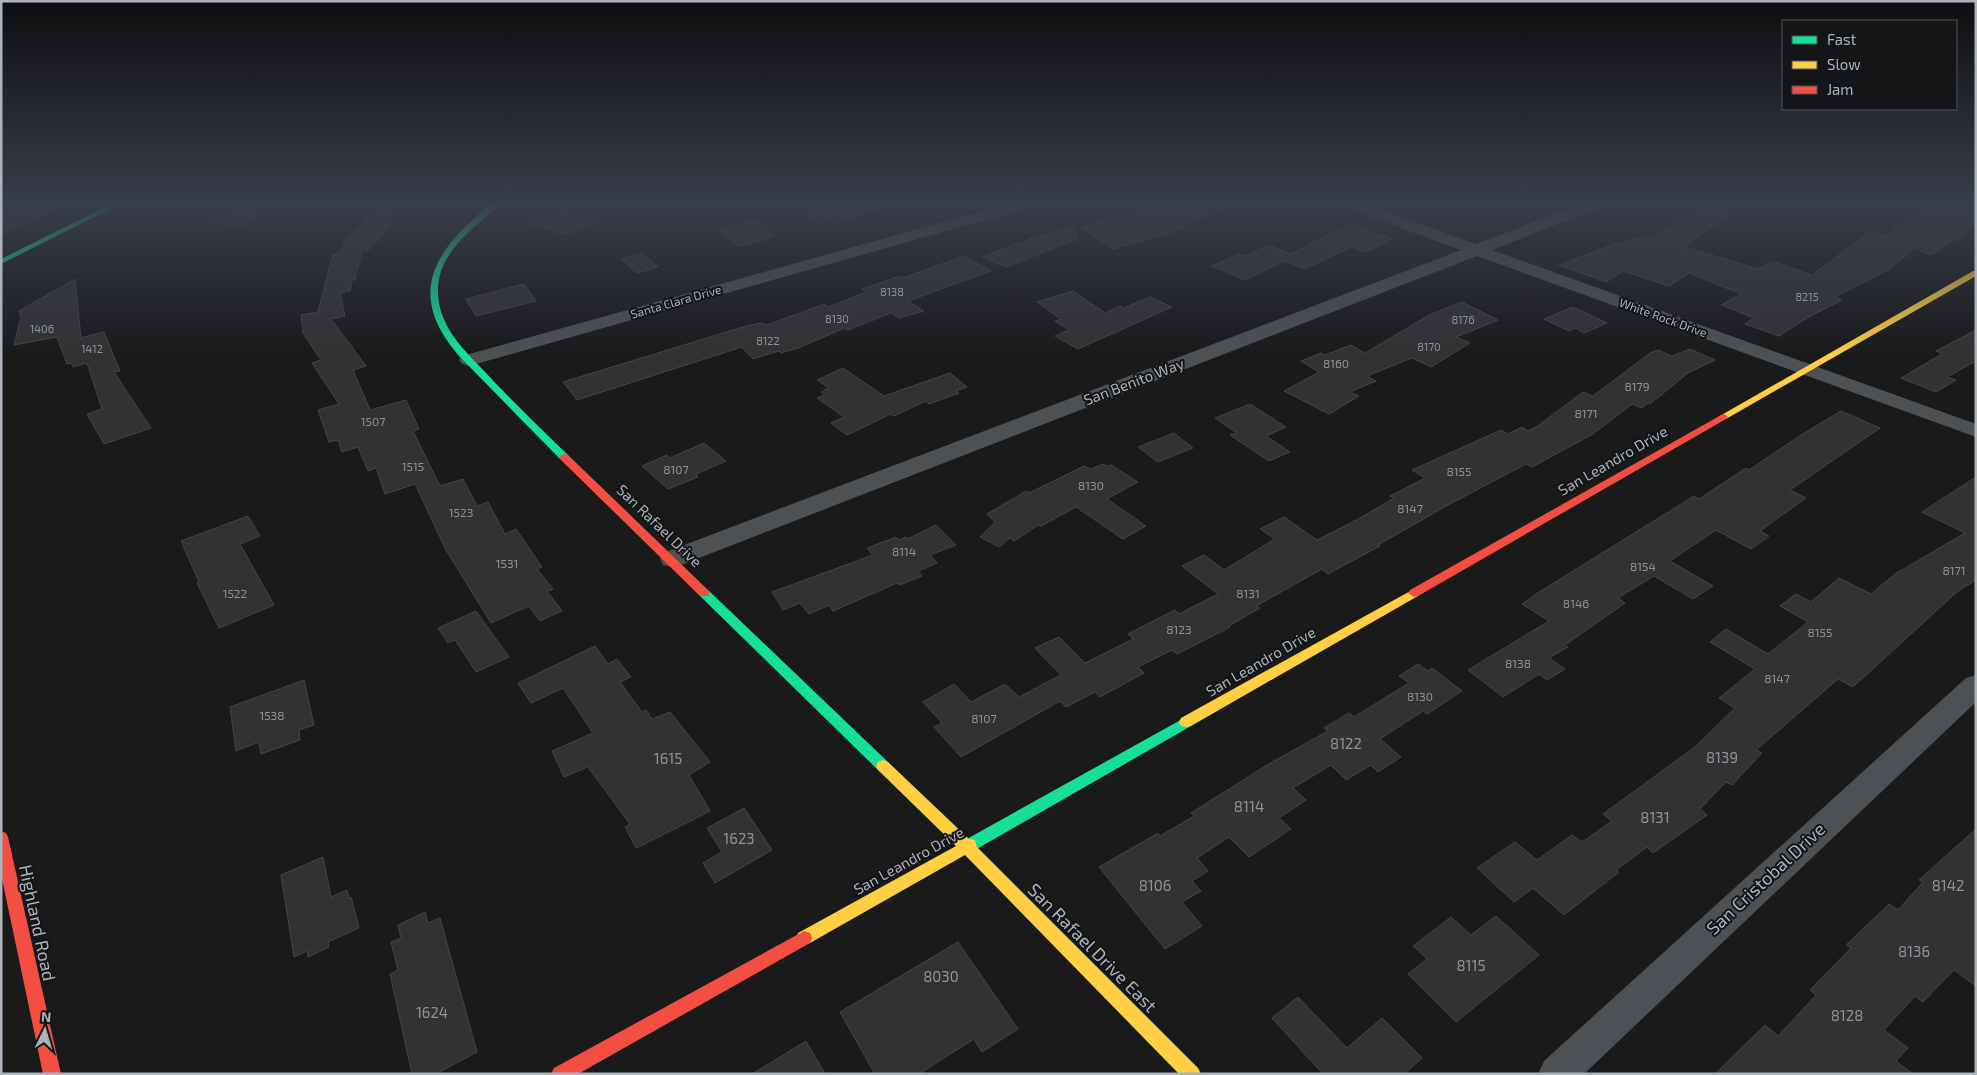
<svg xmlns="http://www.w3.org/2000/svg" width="1977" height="1075" font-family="'Exo 2',sans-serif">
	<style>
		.building { fill: #323233; stroke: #434547 }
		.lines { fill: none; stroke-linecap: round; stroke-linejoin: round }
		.street { fill: #4e5154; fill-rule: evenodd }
		.fast { fill: #16e098; fill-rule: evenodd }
		.slow { fill: #ffcf43; fill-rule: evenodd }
		.jam { fill: #f24e42; fill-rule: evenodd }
		.labels { text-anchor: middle; stroke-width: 4; stroke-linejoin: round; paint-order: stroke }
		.far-number-label { font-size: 11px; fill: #8e939a }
		.far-street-label { font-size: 12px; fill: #acb3bc; stroke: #141517 }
		.number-label { font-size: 12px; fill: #8e939a }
		.street-label { font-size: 15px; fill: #acb3bc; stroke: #141517 }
		.near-number-label { font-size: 15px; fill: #8e939a }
		.near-street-label { font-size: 18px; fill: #acb3bc; stroke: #141517 }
	</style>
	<rect width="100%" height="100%" fill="#1a1a1b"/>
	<path class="building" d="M1,204H66L1,234Z
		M792,204H879L880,209L834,223L830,220L818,223Z
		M1162,204L1232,205L1180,226L1184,228L1113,249L1080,228Z
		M1712,204H1744L1684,247L1759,269L1771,261L1812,275L1871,231L1885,236L1933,204H1976V226L1931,255L1914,249L1889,269L1835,297L1842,300L1807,318L1779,336L1745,324L1754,318L1721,305L1741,294L1689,273L1669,286L1623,271L1606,282L1559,265L1617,243L1620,244L1647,235L1653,237L1686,215Z
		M239,207L264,213L241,226L209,222Z
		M562,209L596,220L567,234L559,233L530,224Z
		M374,211L397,212L390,220H393L387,226H391L368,250H362L355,280H352L350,291L340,293L345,316L331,319L366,366L353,370L370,410L406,400L419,429L413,431L440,486L463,479L477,506L488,502L505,534L516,529L542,567L537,569L553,589L547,591L562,611L540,621L529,606L491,623L446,550L415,484L385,494L376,468L368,471L358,447L342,452L338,440L329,442L318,410L339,404L312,363L321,360L303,333L301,315L318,312L333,254V257L347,244H342Z
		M755,220L776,236L738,247L719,229Z
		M1352,224L1392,239L1366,252L1351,247L1305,269L1284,261L1245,280L1212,266L1239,254L1245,256L1269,245L1290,254Z
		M1073,226L1077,239L1006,267L982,257L1032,238Z
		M641,253L658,267L637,273L621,259Z
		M964,256L991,271L908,301L924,311L899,318L891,313L848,330L845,328L798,348L781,353L779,351L753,359L742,347L577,400L563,382L746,326L761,323L767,325L824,304L828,307L866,292L862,289L900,276L903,278Z
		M75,279L81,338L104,332L120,371L114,372L151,428L104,444L87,414L102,409L87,363L73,367L71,363L67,364L57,337L14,345L21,317L19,311Z
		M524,284L536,301L476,316L466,299Z
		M1073,291L1105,313L1120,306L1124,308L1150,297L1172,307L1078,349L1055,336L1069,330L1055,321L1061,319L1037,302Z
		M1462,302L1498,320L1456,337L1470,343L1431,367L1412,358L1367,376L1376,381L1350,392L1359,396L1329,414L1284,391L1319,372L1301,361L1321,353L1325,355L1351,345L1365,353L1429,315Z
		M1573,307L1607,323L1584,333L1575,328L1569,331L1544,319Z
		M1976,330V361L1947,377L1956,380L1936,392L1901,378L1942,354L1936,351Z
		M1690,349L1715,360L1688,373L1650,404L1648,403L1642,408L1632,404L1593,434L1532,467L1526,464L1448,505L1378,545L1380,546L1328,574L1322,569L1256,606L1260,608L1229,626L1230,627L1177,654L1172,650L1138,667L1144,673L1100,697L1095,692L1066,707L1060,701L961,757L934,727L942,723L923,702L954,684L971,702L1005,684L1019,697L1061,675L1035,648L1059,637L1085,663L1133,639L1128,634L1175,610L1179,614L1218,594L1182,566L1204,555L1224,570L1275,539L1260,529L1284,517L1317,540L1362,517L1394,498L1390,496L1425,478L1412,470L1501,430L1508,434L1522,427L1528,431L1539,425L1583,392L1593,396L1650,353L1658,350L1672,356Z
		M843,368L884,396L950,373L967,387L956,391L959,393L929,404L926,401L894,416L891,414L847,435L831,423L844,417L817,398L825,395L821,392L829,388L817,380Z
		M1250,404L1286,427L1266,436L1290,452L1269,461L1230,435L1237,433L1215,418Z
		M1841,411L1880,428L1790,490L1806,498L1760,531L1769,536L1751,549L1716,530L1670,561L1713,586L1693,599L1654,576L1618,598L1625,603L1565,645L1568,647L1549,658L1565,669L1547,680L1539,674L1503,697L1468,670L1549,621L1522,604L1536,594L1694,496L1699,499L1746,468L1749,470L1801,435Z
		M1174,433L1193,448L1158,462L1138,447Z
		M704,443L726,461L696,474L698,477L668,489L642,466L667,455L670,458Z
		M1103,464L1107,466L1111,465L1138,482L1107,499L1146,526L1123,539L1076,507L1041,526L1038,525L1014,541L1010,538L999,547L980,537L995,522L987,514L1026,491L1029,493L1084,466L1091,469Z
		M1976,477V580L1958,591L1853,687L1838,679L1756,750L1762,753L1732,785L1726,782L1700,809L1707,815L1653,853L1647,847L1616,870L1619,872L1564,915L1533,888L1514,902L1477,868L1515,842L1537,860L1572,835L1582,842L1612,821L1603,814L1695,747L1735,708L1719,698L1755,669L1710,642L1726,629L1768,654L1808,622L1780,606L1796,594L1811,602L1839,578L1871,594L1895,574L1965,533L1922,512Z
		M248,516L260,536L240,544L274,605L219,628L197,583L199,582L181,541Z
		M936,525L956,545L930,555L937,563L918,571L922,576L900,585L897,583L833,611L829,605L809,614L800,603L783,610L772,592L873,555L867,548L896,537L899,540L906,537L907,539Z
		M476,611L509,657L476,672L455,640L448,643L438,628Z
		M595,646L608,664L617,659L631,677L620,682L642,712L646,710L652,719L670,712L710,762L689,775L710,811L636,848L625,827L630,824L588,767L564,777L552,751L593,733L563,688L531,703L518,683Z
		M1418,664L1428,671L1432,668L1462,691L1427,714L1423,711L1380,739L1401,757L1378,772L1371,765L1346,780L1331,765L1293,788L1306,800L1279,818L1291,829L1249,857L1229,837L1197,858L1208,871L1192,881L1201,891L1182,902L1202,926L1165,949L1099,867L1158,833L1160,836L1194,816L1191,813L1267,765L1328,731L1324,728L1349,713L1354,717L1409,683L1399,676Z
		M304,680L314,725L299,730L300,740L261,754L259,742L236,751L230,707Z
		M744,808L772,850L715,883L703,863L722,852L707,828Z
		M1976,829V986L1954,970L1923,1002L1915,996L1884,1030L1908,1048L1896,1061L1913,1074H1715L1765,1025L1778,1036L1816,995L1810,990L1851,948L1846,945L1889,904L1898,910L1923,882L1919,880Z
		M323,857L331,897L347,890L349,898L351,897L359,928L328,942L329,947L308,957L307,951L294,957L281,875Z
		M425,912L428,923L440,918L477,1052L436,1074H412L390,974L398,970L391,942L401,938L398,925Z
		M1496,916L1539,955L1456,1022L1408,974L1427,959L1413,946L1451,917L1471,935Z
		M958,942L1018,1029L982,1052L974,1039L919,1074H875L840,1012Z
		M1298,997L1347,1048L1382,1018L1422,1058L1404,1074H1323L1272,1018Z
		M806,1041L825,1074H752Z"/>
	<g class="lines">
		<path class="street" d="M1008,204H1033L1031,207L476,364L469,366L462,364L459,360L462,356Z
			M1343,204H1365L1476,244L1581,204H1603L1601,207L1492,250L1976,424V437L1477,256L681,565L672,567L663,565L660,559L663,553L1461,250L1345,207Z
			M1976,675V702L1584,1074H1538L1544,1061L1966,678Z"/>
		<path class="fast" d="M111,204H120L1,264V259Z
			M491,204H499C481,223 458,237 445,262C436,279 436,299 443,317C452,340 471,357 487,374C513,402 540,428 568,455L569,457L568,459H560L462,359C404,295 433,251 491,204Z
			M704,589L708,590L888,762L890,766L888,770L883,772L878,770L700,596L698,593Z
			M1186,717L1191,718L1193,722L1191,726L975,850L970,851L965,850L963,845L965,840Z"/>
		<path class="slow" d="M1973,271H1976V276L1726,419H1720L1718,417Z
			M1414,589L1420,593L1418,596L1191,726L1186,727L1181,726L1179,722L1181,718Z
			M883,760L888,762L969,839L975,840L977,847L1198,1068L1201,1074H1179L965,855L810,943L804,945L798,943L796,938L798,933L956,846L878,770L876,766L878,762Z"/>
		<path class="jam" d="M1723,414L1726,415L1728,417L1726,419L1418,596L1414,597L1408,593L1410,590Z
			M564,454L568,455L708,590L710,593L708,596H700L560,459L559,457Z
			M1,831L6,833L8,837L61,1074H43L1,874Z
			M804,931L810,933L812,938L810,943L578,1074H551L554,1068Z"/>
	</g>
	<linearGradient id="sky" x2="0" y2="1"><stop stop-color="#0e0e0f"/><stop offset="0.57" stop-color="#383e4a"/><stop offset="1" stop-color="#383e4a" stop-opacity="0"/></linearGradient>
	<rect width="1977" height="355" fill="url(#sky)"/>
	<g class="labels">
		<g class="far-number-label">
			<text x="892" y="296">8138</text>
			<text x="1807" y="301">8215</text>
			<text x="837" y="323">8130</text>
			<text x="1463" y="324">8176</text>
			<text x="42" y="333">1406</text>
			<text x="768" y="345">8122</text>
			<text x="1429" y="351">8170</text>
			<text x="92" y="353">1412</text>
		</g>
		<g class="far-street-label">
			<text transform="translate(676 302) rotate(-16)" y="4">Santa Clara Drive</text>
			<text transform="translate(1663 318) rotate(20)" y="4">White Rock Drive</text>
		</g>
		<g class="number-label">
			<text x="1336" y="368">8160</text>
			<text x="1637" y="391">8179</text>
			<text x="1586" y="418">8171</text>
			<text x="373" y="426">1507</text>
			<text x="413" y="471">1515</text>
			<text x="676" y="474">8107</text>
			<text x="1459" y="476">8155</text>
			<text x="1091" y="490">8130</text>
			<text x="1410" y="513">8147</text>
			<text x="461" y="517">1523</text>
			<text x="904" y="556">8114</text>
			<text x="507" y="568">1531</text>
			<text x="1643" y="571">8154</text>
			<text x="1954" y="575">8171</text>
			<text x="235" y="598">1522</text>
			<text x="1248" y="598">8131</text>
			<text x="1576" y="608">8146</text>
			<text x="1179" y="634">8123</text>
			<text x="1820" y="637">8155</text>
			<text x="1518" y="668">8138</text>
			<text x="1777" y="683">8147</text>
			<text x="1420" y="701">8130</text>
			<text x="272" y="720">1538</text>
			<text x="984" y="723">8107</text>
		</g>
		<g class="street-label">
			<text transform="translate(1134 382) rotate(-21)" y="5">San Benito Way</text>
			<text transform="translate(1613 461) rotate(-30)" y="5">San Leandro Drive</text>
			<text transform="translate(659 526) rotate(44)" y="5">San Rafael Drive</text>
			<text transform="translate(1261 662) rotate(-30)" y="5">San Leandro Drive</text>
			<text transform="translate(909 861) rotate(-29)" y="5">San Leandro Drive</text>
		</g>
		<g class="near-number-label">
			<text x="1346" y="749">8122</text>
			<text x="1722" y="763">8139</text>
			<text x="668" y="764">1615</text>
			<text x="1249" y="812">8114</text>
			<text x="1655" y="823">8131</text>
			<text x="739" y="844">1623</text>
			<text x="1155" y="891">8106</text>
			<text x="1948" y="891">8142</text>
			<text x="1914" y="957">8136</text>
			<text x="1471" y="971">8115</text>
			<text x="941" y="982">8030</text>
			<text x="432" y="1018">1624</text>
			<text x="1847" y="1021">8128</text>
		</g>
		<g class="near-street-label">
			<text transform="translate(1766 879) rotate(-43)" y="6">San Cristobal Drive</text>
			<text transform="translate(37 923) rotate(78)" y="6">Highland Road</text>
			<text transform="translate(1092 948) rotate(45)" y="6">San Rafael Drive East</text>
		</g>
	</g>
	<rect width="1977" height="1075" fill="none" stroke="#acb3bc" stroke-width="5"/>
	<rect x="1782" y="20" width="175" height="90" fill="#141517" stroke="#515459"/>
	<rect x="1792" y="36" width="25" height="8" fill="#16e098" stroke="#515459"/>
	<text x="1827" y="45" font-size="15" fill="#acb3bc">Fast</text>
	<rect x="1792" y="61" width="25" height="8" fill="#ffcf43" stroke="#515459"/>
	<text x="1827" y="70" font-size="15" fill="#acb3bc">Slow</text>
	<rect x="1792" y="86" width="25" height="8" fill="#f24e42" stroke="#515459"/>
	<text x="1827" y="95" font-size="15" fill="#acb3bc">Jam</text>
	<g transform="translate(45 1030) rotate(5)" stroke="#141517" stroke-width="4" paint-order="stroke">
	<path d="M0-4L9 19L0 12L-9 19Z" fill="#acb3bc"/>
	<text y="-8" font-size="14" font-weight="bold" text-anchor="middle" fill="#acb3bc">N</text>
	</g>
</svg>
